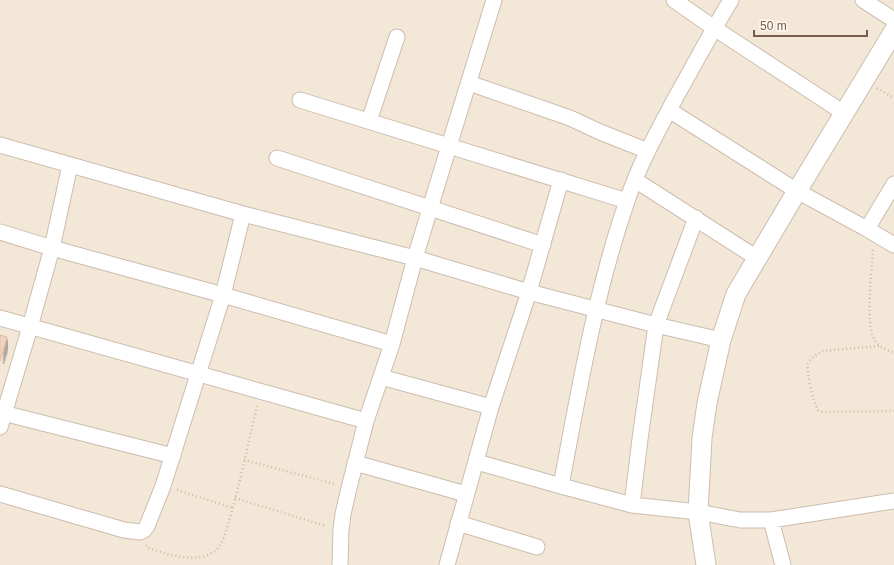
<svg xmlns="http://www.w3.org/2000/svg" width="894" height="565" font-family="Arial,sans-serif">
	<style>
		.residential { fill: #f3e7d7 }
		.building { fill: #f0d4c1; stroke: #e2bba2; filter: url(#shadow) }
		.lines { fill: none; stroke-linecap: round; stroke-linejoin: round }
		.minor-casing { stroke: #cdbdaf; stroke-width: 17 }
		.tertiary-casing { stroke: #cdbdaf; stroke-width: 21 }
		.path { stroke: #d5b8a4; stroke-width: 2.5; stroke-dasharray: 1 3; stroke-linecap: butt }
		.minor { stroke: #fff; stroke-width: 15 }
		.tertiary { stroke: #fff; stroke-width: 19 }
	</style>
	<defs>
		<filter id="shadow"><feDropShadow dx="3.5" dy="3.5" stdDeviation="0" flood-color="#0004"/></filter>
	</defs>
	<rect width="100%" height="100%" fill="#fcf4e8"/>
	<path class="residential" d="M0,0H894V565H0Z"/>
	<path class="building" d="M0,335L7,337L0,361Z"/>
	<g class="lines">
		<defs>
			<path id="minor" d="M674,0L714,28L844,113
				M863,0L894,20
				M469,83L570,118L600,132L648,151
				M300,100L627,201
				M669,110L797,191L867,229L894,245
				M369,121L397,37
				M0,145L243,214L415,258L529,292L656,325L721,340
				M277,158L543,245
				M635,180L757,258
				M867,229L894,184
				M0,232L52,248L223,295L392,344
				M0,318L366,421
				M381,377L491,407
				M3,413L173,456
				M0,427L30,327L52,248L70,165
				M477,462L561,486L632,505L698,512L740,520H771L894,501
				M355,463L466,494
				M561,486C579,390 595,294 627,201C639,164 659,129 677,95C695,63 712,31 731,0
				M0,494L124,530L140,532L144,530L147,526L163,486L223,295L243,214
				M632,505L640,439L656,325L696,218
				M771,520L783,565
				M458,523L537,547
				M340,565L341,530L343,514L349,488L366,421L392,344L415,258L449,146L494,0
				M447,565L491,407L529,292L561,180"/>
			<path id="tertiary" d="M706,565L698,512L702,438L707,403L721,340L736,294L797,191L894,31"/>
		</defs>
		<use href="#minor" class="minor-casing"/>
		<use href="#tertiary" class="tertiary-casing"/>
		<path class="path" d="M877,88L894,98
			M873,250C872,270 865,323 874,339C878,347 887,350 894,353
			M879,346L822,351C817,355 810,358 808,364C806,372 813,402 818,410L823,412L894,411
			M244,460L335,484
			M177,490L233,508
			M235,498L326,526
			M146,545L147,547C165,555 202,565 217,549C224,542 226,530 229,521C240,484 248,444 257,406"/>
		<use href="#minor" class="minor"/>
		<use href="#tertiary" class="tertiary"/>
	</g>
	<path d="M754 30v6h113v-6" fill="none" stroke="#755c4d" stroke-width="2"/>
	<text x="760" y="30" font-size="12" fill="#755c4d" stroke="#fef8ef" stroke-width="3" paint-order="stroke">50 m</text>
</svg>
